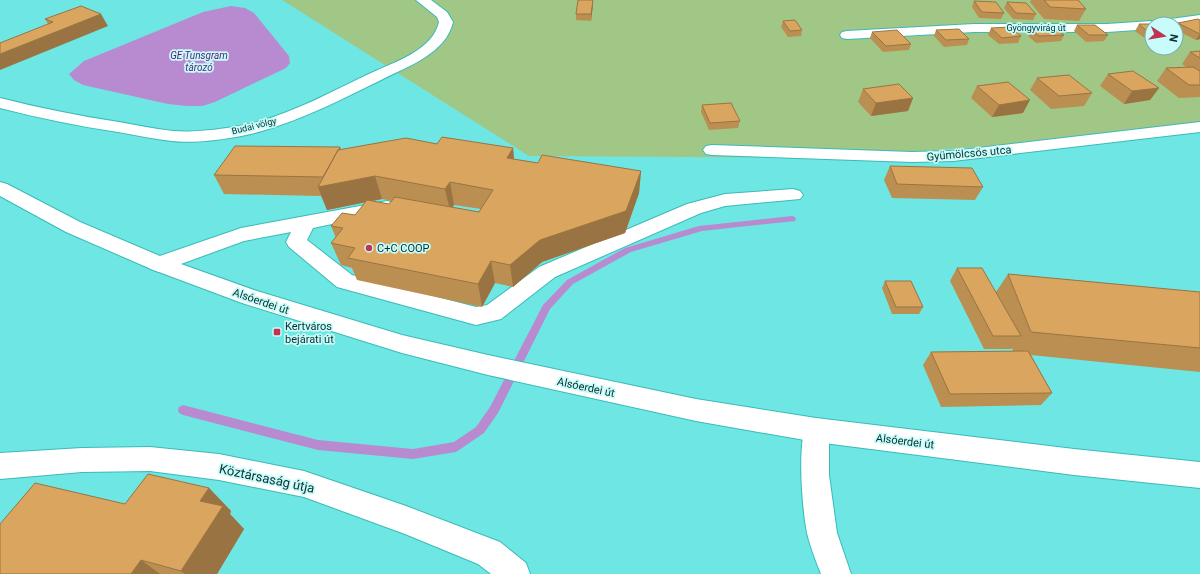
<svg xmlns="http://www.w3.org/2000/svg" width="1200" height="574" font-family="Roboto,sans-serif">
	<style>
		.green { fill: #a0c786; fill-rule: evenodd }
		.water { fill: #b88bd0 }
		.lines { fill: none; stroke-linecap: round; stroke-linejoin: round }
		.stream { fill: #b88bd0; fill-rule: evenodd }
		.minor-casing { stroke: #3bbab8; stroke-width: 2 }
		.major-casing { stroke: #3bbab8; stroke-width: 2 }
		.minor { fill: #fff; fill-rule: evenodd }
		.major { fill: #fff; fill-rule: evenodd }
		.wall { fill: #bb8f52; fill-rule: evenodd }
		.shaded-wall { fill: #997442 }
		.building { fill: #daa65f; stroke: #997442 }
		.poi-dot { fill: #c23251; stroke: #c7fcfa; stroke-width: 1.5 }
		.labels { text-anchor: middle; stroke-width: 3.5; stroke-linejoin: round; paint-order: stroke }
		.far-street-label { font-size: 9px; fill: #083130; stroke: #c7fcfa }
		.far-water-label { font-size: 10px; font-style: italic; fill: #561d6f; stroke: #c7fcfa }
		.street-label { font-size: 11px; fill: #083130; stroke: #c7fcfa }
		.poi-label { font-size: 11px; fill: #083130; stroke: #c7fcfa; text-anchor: start }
		.near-street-label { font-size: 13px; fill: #083130; stroke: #c7fcfa }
	</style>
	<rect width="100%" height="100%" fill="#6ee6e3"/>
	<path class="green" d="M282,0H1200V131L824,158L529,156ZM1152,24H1176V48H1152Z"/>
	<path class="water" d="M231,6L245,8L254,13L289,56L290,63L286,68L215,102L202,106H187L168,104L83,85L74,80L69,74L84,61L203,12Z"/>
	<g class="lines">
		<path class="stream" d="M792,216L795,217L796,219L795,221L702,231L631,252L573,284L550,309L498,413L484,433L456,452L413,459L318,450L183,415L179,413L178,410L179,407L183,405L318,440L413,449L454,442L476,427L490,407L543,305L567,280L625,248L699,226Z"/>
		<defs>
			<path id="minor" d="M416,0H431L447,12L453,22C446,53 409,66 383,79C344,98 304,119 262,131C239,138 195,144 172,141C154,139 136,135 118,132C78,126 39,118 0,108V98C40,108 79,116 119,122C137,125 155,129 173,131C195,133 233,128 254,123C295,112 333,91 371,73C395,62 433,50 439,22L437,17Z
				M1200,15V23L1176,26V24H1152V29L1107,32H974L847,39L842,38L840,35L842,32L847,31L974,24H1107L1152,21L1157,22L1163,20Z
				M1200,122V132L953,161L912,162L712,155L706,154L703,150L706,146L712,145L912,152L953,151Z
				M793,189L800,191L803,195L800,199L725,206L701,213L555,277L501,319L476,325L337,287L289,247L286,242L291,232L244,241L159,272L151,269L148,264L151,259L241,228L387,201L394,203L397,207L394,211L313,228L307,240L352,275L476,307L487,305L539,267L687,204L725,194Z
				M816,418L825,422L829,430V475L837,533L851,574H821C816,561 810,546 807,533C802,508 797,443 807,422Z
				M150,447L219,454L304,471L406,506L500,542L526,563L530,574H491L478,564L405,534L304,497L219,480L150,471L82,472L0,479V453L82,448Z"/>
			<path id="major" d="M0,182L7,184L80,222L167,259L257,291L402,335L488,355L696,399L816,418L1074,449L1200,462V488L1074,475L816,442L696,421L488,375L402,353L242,303L151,269L66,232L0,196Z"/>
		</defs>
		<use href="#minor" class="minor-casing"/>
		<use href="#major" class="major-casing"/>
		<use href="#minor" class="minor"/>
		<use href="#major" class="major"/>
	</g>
	<path class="wall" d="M1031,0H1078L1086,9L1079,21L1044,19L1030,2Z
		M974,1L1004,13L1001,19L979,18L972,7Z
		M1007,2L1036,14L1033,20L1013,19L1004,8Z
		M593,5L591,21L576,20V14Z
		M45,19L108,26L48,24Z
		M1200,20V39L1196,40L1176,30V26L1178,23Z
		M783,21L802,30L801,36L788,37L781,27Z
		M1139,24H1152V37H1143L1135,31Z
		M1077,25L1108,35L1104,41L1086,42L1074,31Z
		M991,28L1021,36L1018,43L999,44L988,35Z
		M936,30L969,39L967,45L944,47L934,36Z
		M1031,30L1064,35L1061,41L1036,43L1028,36Z
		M872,32L911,44L909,50L883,52L870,38Z
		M1200,51V97L1179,98L1157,81L1166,68L1186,67L1182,64L1190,52Z
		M1108,74L1159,88L1150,100L1124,104L1100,86Z
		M1037,78L1092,93L1084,106L1051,109L1030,90Z
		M977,86L1023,113L992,117L971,98Z
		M863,89L913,98L908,111L871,116L858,102Z
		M702,105L740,121L738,128L709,130L701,112Z
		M437,144L513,148L514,159L538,163L641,171L639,193L625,233L542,262L513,287L495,283L482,307L357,280L352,268L341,265L331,243L336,238L331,226L355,215L366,202L327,210L321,196L224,194L214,175L341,150ZM382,199L392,201L389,204L372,201ZM454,205L481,209L479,212L452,207Z
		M890,166L983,187L975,200L892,198L884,180Z
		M957,268L996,292L1008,274L1200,292V372L1031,355L1052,393L1041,405L941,407L923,365L931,352L1013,351L1012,348L1011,349H984L950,281Z
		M885,281L923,307L919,314H892L882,288Z
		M209,488L231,511L230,514L244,529L217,574H0L125,504Z"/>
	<path class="shaded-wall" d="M593,0V5L591,21V14Z
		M101,14L108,26L0,70V54Z
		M1200,34V39L1196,40Z
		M1159,88L1150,100L1124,104L1132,91Z
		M913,98L908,111L871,116L876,103Z
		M1030,100L1023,113L992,117L999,105Z
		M340,147L347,166L375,176L382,199L327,210L318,187L325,177Z
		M513,148L515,170L507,158Z
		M641,171L639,193L625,233L542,262L513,287L510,265L540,240Z
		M450,182L454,205L450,211L445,189Z
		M491,261L495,283L482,307L478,284Z
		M209,488L231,511L230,514L244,529L217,574H185L181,571L200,501Z
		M141,560L160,574H131Z"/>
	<path class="building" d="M578,0H593L591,14H576Z
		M1044,0H1078L1086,9L1050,7Z
		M974,1L996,2L1004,13L982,12Z
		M1007,2L1026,3L1036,14L1016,13Z
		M81,6L101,14L0,54V43L53,22L45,19Z
		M1198,19L1200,20V34L1178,23Z
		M795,20L802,30L790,31L783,21Z
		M1139,24H1152V31H1147Z
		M1077,25H1095L1108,35H1089Z
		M1010,27L1021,36L1002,38L991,28Z
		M959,29L969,39L946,40L936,30Z
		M1055,29L1064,35L1039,36L1031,30Z
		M897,30L911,44L886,46L872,32Z
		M1200,51V58L1190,52Z
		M1193,67L1200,71V85H1189L1166,68Z
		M1133,71L1159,88L1132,91L1108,74Z
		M1069,75L1092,93L1059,96L1037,78Z
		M1008,82L1030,100L999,105L977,86Z
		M899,84L913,98L876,103L863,89Z
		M731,103L740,121L710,123L702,105Z
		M442,137L513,148L507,158L538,163L542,155L641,171L626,211L540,240L510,265L491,261L478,284L348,258L355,248L331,243L343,228L331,226L342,213L355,215L367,200L389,204L395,197L479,212L493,190L450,182L445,189L375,176L318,187L338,150L406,138L437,144Z
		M235,146L340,147L339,150H338L323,177L214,175Z
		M890,166L972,168L983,187L897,184Z
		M957,268H982L1021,336H993Z
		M1008,274L1200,292V348L1031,332Z
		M885,281H911L923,307H896Z
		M1028,351L1052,393L950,394L931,352Z
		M148,474L209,488L200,501L223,506L181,571L141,560L131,574H0V524L35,483L125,504Z"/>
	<g class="poi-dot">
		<circle cx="369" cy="248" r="4"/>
		<rect x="273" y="328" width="8" height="8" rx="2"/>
	</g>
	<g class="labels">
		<g class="far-street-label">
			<text x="1036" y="31">Gyöngyvirág út</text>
			<text transform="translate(254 126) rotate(-14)" y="3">Budai völgy</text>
		</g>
		<g class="far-water-label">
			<text x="199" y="59">GE Tunsgram<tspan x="199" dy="12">tározó</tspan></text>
		</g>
		<g class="street-label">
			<text transform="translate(969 153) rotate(-5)" y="4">Gyümölcsös utca</text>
			<text transform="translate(261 301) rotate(19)" y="4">Alsóerdei út</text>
			<text transform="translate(586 387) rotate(12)" y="4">Alsóerdei út</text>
			<text transform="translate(905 441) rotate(7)" y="4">Alsóerdei út</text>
		</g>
		<g class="poi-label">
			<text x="377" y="252">C+C COOP</text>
			<text x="285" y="330">Kertváros<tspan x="285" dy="13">bejárati út</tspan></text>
		</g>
		<g class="near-street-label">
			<text transform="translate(267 478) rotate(12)" y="5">Köztársaság útja</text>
		</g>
	</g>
	<g transform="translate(1164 36) rotate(102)"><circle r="19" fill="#c7fcfa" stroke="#7baba9"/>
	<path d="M0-3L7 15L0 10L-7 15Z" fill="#c23251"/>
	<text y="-6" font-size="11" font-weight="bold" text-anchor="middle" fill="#083130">N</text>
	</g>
</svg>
